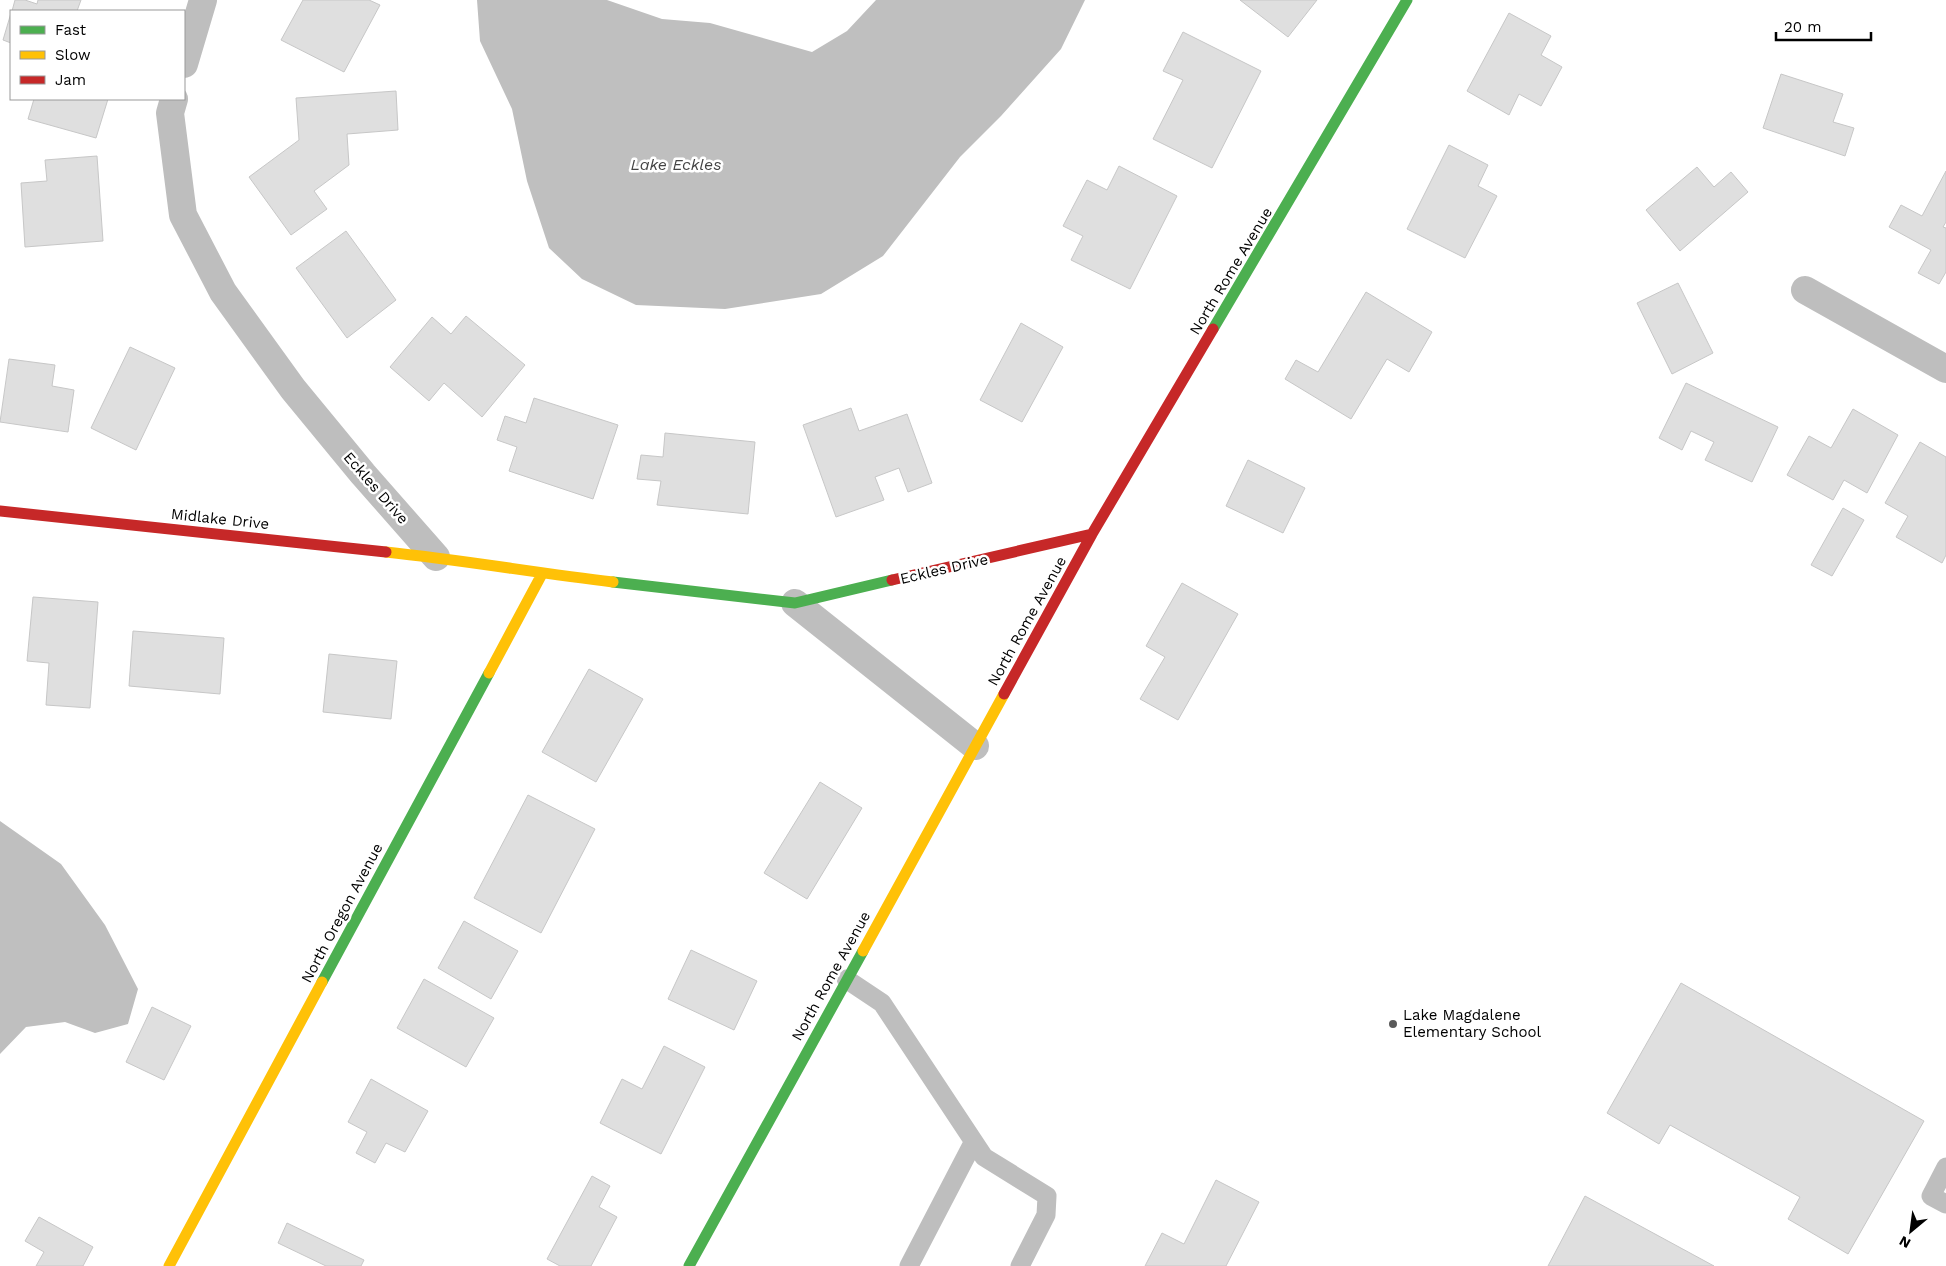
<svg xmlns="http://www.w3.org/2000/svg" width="1946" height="1266" font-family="'Work Sans',sans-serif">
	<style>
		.water { fill: #bfbfbf }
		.building { fill: #dfdfdf; stroke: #c7c7c7 }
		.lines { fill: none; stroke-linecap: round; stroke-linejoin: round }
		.lane { stroke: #bebebe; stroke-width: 19 }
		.street { stroke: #bebebe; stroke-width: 28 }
		.fast { stroke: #4caf50; stroke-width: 11 }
		.slow { stroke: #ffc107; stroke-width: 11 }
		.jam { stroke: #c62828; stroke-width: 11 }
		.poi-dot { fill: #595959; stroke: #fff; stroke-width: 2 }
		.labels { text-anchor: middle; stroke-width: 5; stroke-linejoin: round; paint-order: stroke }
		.street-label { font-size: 15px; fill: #000; stroke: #fff }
		.poi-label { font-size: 15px; fill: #000; stroke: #fff; text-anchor: start }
		.water-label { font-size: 16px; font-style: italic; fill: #444; stroke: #fff }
	</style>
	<rect width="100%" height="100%" fill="#fff"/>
	<path class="water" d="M477,0H607L662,19L710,23L812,52L847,31L876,0H1085L1061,49L1001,116L960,157L883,256L821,294L725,309L636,305L582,279L549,248L527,181L512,109L480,41Z
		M0,821L61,864L105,925L138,989L128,1024L95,1033L65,1022L26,1027L0,1054Z"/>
	<path class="building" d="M15,0H25L37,4L38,0H81L77,11H12Z
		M303,0H369L380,5L344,72L281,40Z
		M1240,0H1317L1288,37Z
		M11,13V43L3,40Z
		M1509,13L1551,36L1541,55L1562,67L1541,106L1519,94L1509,115L1467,91Z
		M1183,32L1261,71L1212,168L1153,139L1183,80L1163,71Z
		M1781,74L1843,94L1833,122L1854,128L1845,156L1763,128Z
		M396,91L398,130L347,134L349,165L314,191L327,209L291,235L249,177L299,140L296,98Z
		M34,99H108L96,138L28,119Z
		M1449,145L1488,165L1478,186L1497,196L1465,258L1407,229Z
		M97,156L103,241L25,247L21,183L47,181L45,160Z
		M1119,166L1177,196L1130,289L1071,260L1083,236L1063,226L1087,180L1107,190Z
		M1697,167L1714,187L1731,172L1748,192L1680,251L1646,210Z
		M1946,171V222L1943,227L1946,228V272L1939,284L1918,273L1931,250L1889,227L1901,205L1922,216Z
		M346,231L396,300L347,338L296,268Z
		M1678,283L1713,353L1672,374L1637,303Z
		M1366,292L1432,332L1409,372L1387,359L1351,419L1285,379L1296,360L1318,372Z
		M466,316L525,365L482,417L444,383L429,401L390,367L432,317L451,334Z
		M1021,323L1063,347L1022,422L980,400Z
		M130,347L175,368L136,450L91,428Z
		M9,359L55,365L52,386L74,390L68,432L0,422Z
		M1686,383L1778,427L1752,482L1705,460L1714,442L1691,431L1682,450L1659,438Z
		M534,398L618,425L593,499L509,471L517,447L497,440L505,416L526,423Z
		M851,408L859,431L907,414L932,483L908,492L899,468L875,477L884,500L836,517L803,425Z
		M1853,409L1898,435L1867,493L1844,480L1833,500L1787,475L1809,436L1831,448Z
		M665,433L755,442L748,514L657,505L661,481L637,479L641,455L663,457Z
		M1920,442L1946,457V555L1942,563L1896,537L1908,516L1885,503Z
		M1248,460L1305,488L1283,533L1226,506Z
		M1843,508L1864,520L1832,576L1811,565Z
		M1182,583L1238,614L1178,720L1140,699L1165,657L1146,646Z
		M33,597L98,602L90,708L46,705L49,663L27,661Z
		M133,631L224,638L220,694L129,686Z
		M329,654L397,661L391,719L323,712Z
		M589,669L643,699L596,782L542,752Z
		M820,782L862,808L807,899L764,873Z
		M528,795L595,829L541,933L474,898Z
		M464,921L518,951L491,999L438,968Z
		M691,950L757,981L734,1030L668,999Z
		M424,979L494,1018L466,1067L397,1028Z
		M1681,983L1924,1121L1848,1254L1788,1219L1800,1197L1670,1125L1659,1144L1607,1113Z
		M152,1007L191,1026L164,1080L126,1062Z
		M664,1046L705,1067L661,1154L600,1123L622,1079L642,1089Z
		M371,1079L428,1111L405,1152L386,1143L375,1163L356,1153L367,1132L348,1122Z
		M592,1176L610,1186L599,1207L617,1217L591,1266H560L547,1259Z
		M1216,1180L1259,1202L1226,1266H1145L1162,1233L1184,1244Z
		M1585,1196L1714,1266H1548Z
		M39,1217L93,1247L83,1266H36L44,1252L25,1241Z
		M287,1223L364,1260L361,1266H326L278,1243Z"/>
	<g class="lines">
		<path class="lane" d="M846,979L882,1003L984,1157L1047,1196L1046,1215L1020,1266
			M1946,1167L1931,1196L1946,1204
			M909,1266L973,1143"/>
		<path class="street" d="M184,64L203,0
			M174,99L170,113L183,215L223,292L293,389L363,474L436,557
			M1805,290L1946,369
			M795,603L975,746"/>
		<path class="fast" d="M1213,329L1407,0
			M613,582L795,603L892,580
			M322,982L489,673
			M689,1266L863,951"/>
		<path class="slow" d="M386,552C462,560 537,573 613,582
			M489,673L542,574
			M863,951L1004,694
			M169,1266L322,982"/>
		<path class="jam" d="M0,511L386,552
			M892,580L1092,534
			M1004,694L1092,534L1213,329"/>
	</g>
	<circle class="poi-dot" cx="1393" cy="1024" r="5"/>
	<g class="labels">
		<g class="street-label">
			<text transform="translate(1231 271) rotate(-59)" y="5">North Rome Avenue</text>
			<text transform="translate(376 488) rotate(49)" y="5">Eckles Drive</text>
			<text transform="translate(220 519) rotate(6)" y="5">Midlake Drive</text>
			<text transform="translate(944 569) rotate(-13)" y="5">Eckles Drive</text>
			<text transform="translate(1027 621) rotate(-61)" y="5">North Rome Avenue</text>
			<text transform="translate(342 913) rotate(-62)" y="5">North Oregon Avenue</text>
			<text transform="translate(831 976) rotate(-61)" y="5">North Rome Avenue</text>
		</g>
		<g class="poi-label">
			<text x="1403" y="1020">Lake Magdalene<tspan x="1403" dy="17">Elementary School</tspan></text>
		</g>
		<g class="water-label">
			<text x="676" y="170">Lake Eckles</text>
		</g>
	</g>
	<rect x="10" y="10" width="175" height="90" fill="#ffffff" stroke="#999999"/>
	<rect x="20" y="26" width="25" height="8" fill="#4caf50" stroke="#999999"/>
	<text x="55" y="35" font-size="15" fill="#000000">Fast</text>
	<rect x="20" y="51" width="25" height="8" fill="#ffc107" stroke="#999999"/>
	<text x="55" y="60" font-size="15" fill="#000000">Slow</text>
	<rect x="20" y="76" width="25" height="8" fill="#c62828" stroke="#999999"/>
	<text x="55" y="85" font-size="15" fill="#000000">Jam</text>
	<g transform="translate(1911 1231) rotate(209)" stroke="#ffffff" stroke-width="4" paint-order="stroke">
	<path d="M0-4L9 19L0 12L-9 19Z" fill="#000000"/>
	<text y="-8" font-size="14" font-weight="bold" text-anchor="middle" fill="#000000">N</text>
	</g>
	<path d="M1776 32v8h95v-8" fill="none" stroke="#000000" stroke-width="2.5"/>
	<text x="1784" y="32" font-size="15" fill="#000000" stroke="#ffffff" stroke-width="4" paint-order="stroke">20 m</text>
</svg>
